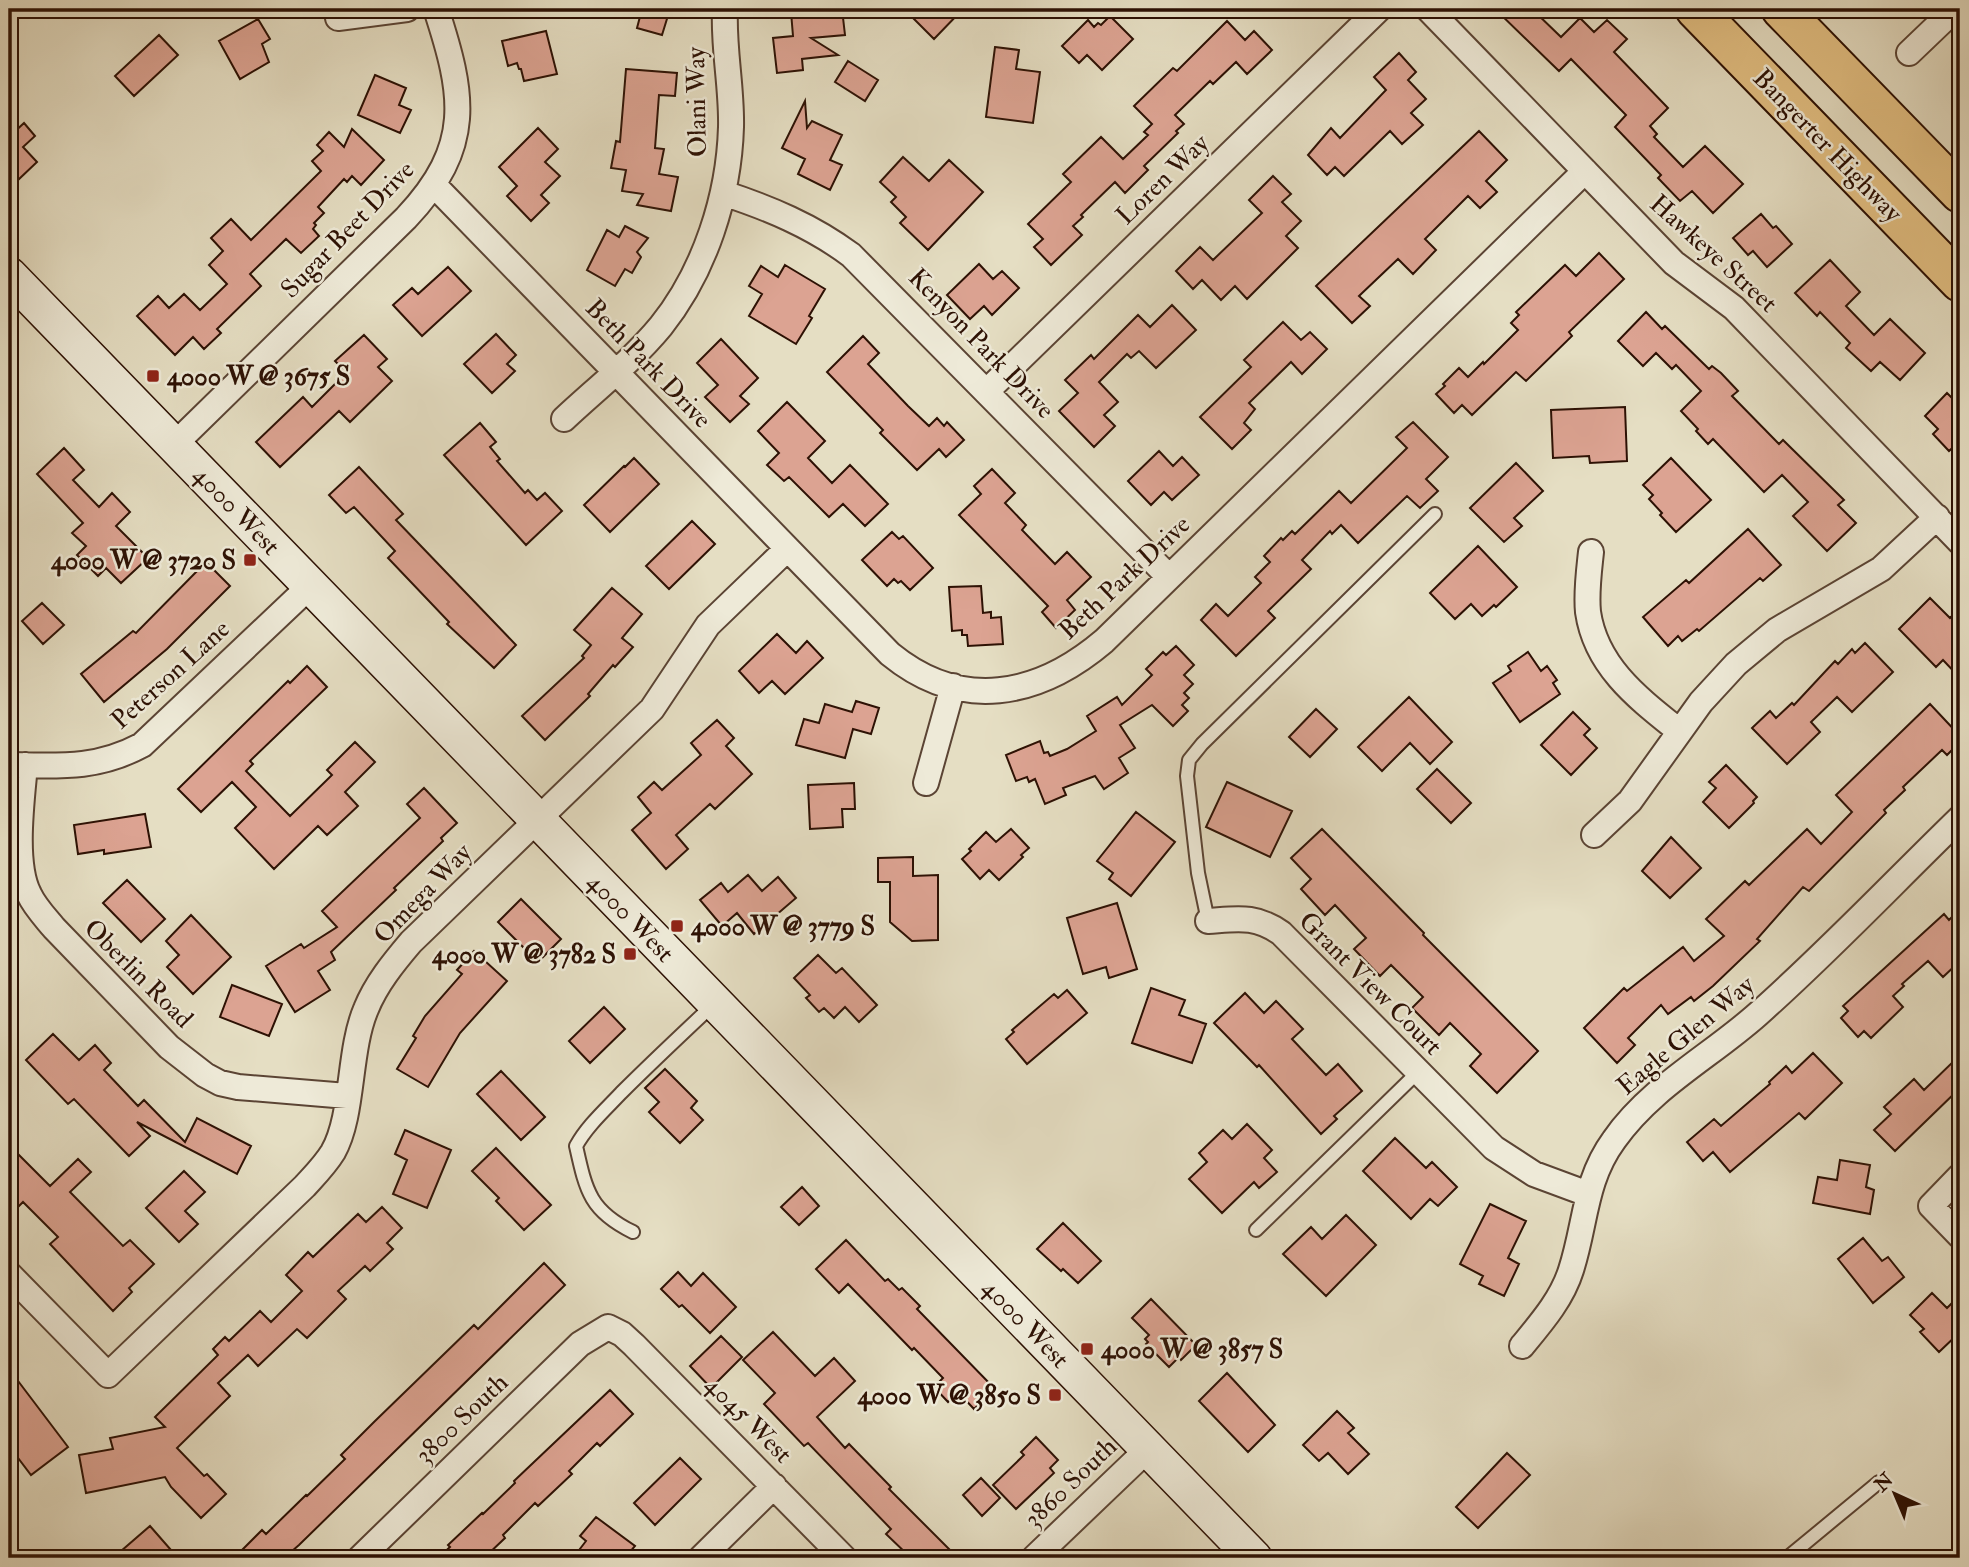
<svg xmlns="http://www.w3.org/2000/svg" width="1969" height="1567" font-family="'IM FELL Double Pica',serif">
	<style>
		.building { fill: #dca392; stroke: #2d1104; stroke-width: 2 }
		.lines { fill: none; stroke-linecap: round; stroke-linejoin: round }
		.lane-casing { stroke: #5b4434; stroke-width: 16 }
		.street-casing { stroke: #5b4434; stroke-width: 28 }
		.secondary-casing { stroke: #2d1104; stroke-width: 38 }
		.highway-casing { stroke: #2d1104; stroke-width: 42 }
		.lane { stroke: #eeead8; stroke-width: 12 }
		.street { stroke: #eeead8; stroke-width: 24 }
		.secondary { stroke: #eeead8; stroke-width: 35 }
		.highway { stroke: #e2bf82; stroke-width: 38 }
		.poi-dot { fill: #8f2418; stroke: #eeead8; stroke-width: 2.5 }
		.labels { text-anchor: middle; stroke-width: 5; stroke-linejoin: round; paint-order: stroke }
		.street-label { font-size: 26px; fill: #2d1104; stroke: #eeead8 }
		.poi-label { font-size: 26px; font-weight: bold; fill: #2d1104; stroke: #eeead8; text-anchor: start }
	</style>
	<rect width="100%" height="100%" fill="#e5dec3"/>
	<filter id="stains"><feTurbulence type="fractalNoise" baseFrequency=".00286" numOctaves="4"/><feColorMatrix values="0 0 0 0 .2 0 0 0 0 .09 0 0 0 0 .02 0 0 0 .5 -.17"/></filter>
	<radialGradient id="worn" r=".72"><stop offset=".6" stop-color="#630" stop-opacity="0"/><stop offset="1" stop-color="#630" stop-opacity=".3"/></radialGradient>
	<path class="building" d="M642,9H670L662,35L637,28Z
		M820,9H842L845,35L811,38L838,55L802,59L803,70L777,73L773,38L793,36L791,12Z
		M904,9H963L934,39Z
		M1495,9H1532L1561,37L1580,18L1594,32L1607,20L1627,39L1614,52L1668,108L1650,126L1657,134L1654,137L1683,167L1705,146L1743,184L1713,213L1692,191L1680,201L1658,178L1661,175L1615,127L1626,115L1571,59L1559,71Z
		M1110,16L1133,39L1102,70L1087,55L1079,63L1062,46L1088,20L1094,27L1098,23L1101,25Z
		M258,19L270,39L262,44L269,62L240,79L219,41Z
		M1227,21L1245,40L1254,31L1272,50L1247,74L1236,62L1213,84L1210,81L1175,115L1184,124L1176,131L1178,133L1144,166L1148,170L1125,193L1115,182L1081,215L1083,217L1073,226L1082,235L1051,265L1034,247L1043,239L1028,224L1071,182L1063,174L1101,137L1123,159L1148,135L1144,132L1152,124L1134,106L1173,68L1177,71Z
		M546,31L557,74L524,81L521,69H519L517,63L508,66L502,41Z
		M159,35L178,55L134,96L115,76Z
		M995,47L1019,50L1016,69L1040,72L1033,123L986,117Z
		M1399,53L1416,72L1408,80L1426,99L1411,113L1423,125L1402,144L1390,131L1344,176L1335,167L1327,175L1308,155L1331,128L1340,138L1386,90L1374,77Z
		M848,61L878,80L865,101L835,82Z
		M626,69L677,73L675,96L659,95L655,148L664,149L659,174L678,177L671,211L637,205L643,194L622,191L626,170L611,168L616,141L620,142Z
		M375,75L406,88L399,105L411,110L400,133L358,115Z
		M805,101L807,128L812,121L842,135L830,160L842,165L830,190L798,174L805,159L782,148Z
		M24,123L35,136L23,147L37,162L18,180L9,171V133L11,135Z
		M538,128L558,149L545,162L560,176L541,195L549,203L531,221L507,196L517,186L499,167Z
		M352,129L384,160L361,185L352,176L347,182L344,179L318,207L324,213L314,223L316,225L313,229L319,236L301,253L286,239L250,274L261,286L217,329L221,333L204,349L193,337L175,355L137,316L158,296L169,308L184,294L200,310L227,284L209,265L223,251L211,238L231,219L251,240L321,171L312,161L323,151L317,145L329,132L344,147Z
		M1479,131L1507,160L1486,181L1497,192L1480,208L1468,196L1425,239L1436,250L1413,274L1398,259L1359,296L1370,306L1352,323L1316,286Z
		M903,157L929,181L949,160L983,192L928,250L900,223L906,217L891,202L896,197L880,182Z
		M1273,176L1291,194L1282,202L1301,221L1286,236L1298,248L1247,299L1235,286L1221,300L1202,280L1193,289L1176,271L1200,247L1213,260L1262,213L1249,200Z
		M1761,214L1773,228L1776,226L1792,244L1767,267L1753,251L1748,255L1733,238Z
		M625,226L648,238L637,252L641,257L632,273L625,269L615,286L587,270L607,230L619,237Z
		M1599,253L1624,279L1569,332L1572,336L1526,381L1516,372L1472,415L1462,405L1454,413L1436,394L1445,386L1443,384L1459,368L1468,377L1483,362L1484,364L1518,330L1511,323L1519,315L1516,312L1565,265L1576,276Z
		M1830,260L1860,292L1846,306L1874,335L1890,319L1925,353L1900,380L1880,362L1871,371L1846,348L1850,343L1820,312L1817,316L1795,293Z
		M979,264L993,279L1002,271L1019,288L992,315L984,306L970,319L947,295Z
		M785,265L825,289L809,316L812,318L796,344L749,316L762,294L749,286L761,266L778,277Z
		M448,267L471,291L422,336L393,305L412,288L418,294Z
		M1172,305L1196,330L1156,368L1139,351L1131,358L1127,354L1099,382L1118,402L1104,415L1115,426L1094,447L1059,411L1078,393L1065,380L1091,355L1094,359L1138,315L1150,327Z
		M1646,312L1662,329L1665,326L1709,369L1712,366L1721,373L1738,391L1732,396L1779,444L1783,440L1844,500L1838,505L1856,523L1827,551L1793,516L1808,502L1782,475L1764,492L1713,439L1708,444L1696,431L1698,429L1681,411L1701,391L1676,365L1672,369L1656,353L1643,366L1618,341Z
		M1283,322L1301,340L1310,332L1327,349L1302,374L1291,362L1249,403L1255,409L1244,423L1251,430L1232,449L1200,417L1251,367L1244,360Z
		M496,334L516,355L507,364L515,371L492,393L464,364Z
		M364,335L387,359L378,367L392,381L350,422L339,411L280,467L256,442L303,397L312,407L337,382L336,380L345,371L335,361Z
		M863,336L879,353L868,364L908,406L929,426L937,418L944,426L947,422L964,440L946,457L939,449L917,470L880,433L883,430L827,372Z
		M721,339L758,378L740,396L749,404L730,422L705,397L718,385L697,363Z
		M1947,393L1960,406V441L1949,451L1933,434L1938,429L1925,416Z
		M787,402L825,441L808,458L832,483L850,465L888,504L865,526L843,504L829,517L789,477L784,481L767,465L779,453L758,431Z
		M1625,407L1627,461L1590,463L1589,456L1553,458L1551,410Z
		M1413,422L1448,457L1426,479L1438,491L1420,508L1407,496L1358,543L1341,525L1332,534L1330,531L1302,560L1311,569L1268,611L1275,618L1236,656L1201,620L1216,604L1228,616L1261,583L1255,577L1270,562L1264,556L1281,538L1283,540L1292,531L1295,534L1339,491L1351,503L1407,448L1396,437Z
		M480,423L496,442L490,447L500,459L497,461L525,493L528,490L537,500L545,493L562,511L526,545L444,455Z
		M64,448L84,470L73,480L99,507L112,493L130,512L116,526L148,558L121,583L106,568L98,576L77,555L86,546L72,533L83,523L37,474Z
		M1159,451L1173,466L1182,457L1199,475L1172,500L1164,492L1151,505L1128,481Z
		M634,458L659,484L610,532L584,505L624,466L625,467Z
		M1671,458L1711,500L1676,532L1660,515L1662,513L1649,499L1653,495L1643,485Z
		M1516,463L1543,491L1514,518L1522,526L1504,542L1470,508Z
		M359,467L403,514L396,520L516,645L494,668L447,624L449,622L388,558L395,551L354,507L346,513L329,495Z
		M992,469L1015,493L1005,503L1026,525L1022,530L1055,564L1067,552L1091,577L1067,600L1075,610L1056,628L1042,612L1048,606L959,515L981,494L974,486Z
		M692,521L715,544L669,589L646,566Z
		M1748,529L1781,565L1763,581L1760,578L1699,631L1697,629L1682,641L1678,636L1668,646L1643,617L1686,580L1689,583Z
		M892,532L899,539L903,536L933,568L910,590L901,581L898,583L894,579L887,586L862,560Z
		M1478,546L1517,587L1496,607L1494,605L1482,616L1471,604L1455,619L1430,593Z
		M206,562L230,586L167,649L104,702L81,674L133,631L136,633Z
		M981,586L983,613L991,612V618L1001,617L1003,644L968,646L967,635H962V630L952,631L949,587Z
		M612,588L642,614L622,638L633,647L615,667L613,665L588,694L590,696L545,740L522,716L584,658L582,656L591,645L574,630Z
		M1930,598L1950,618L1960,608V678L1943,660L1936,667L1899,629Z
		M42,603L64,625L43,644L22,621Z
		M777,634L796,653L807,641L823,658L785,694L772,681L759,693L739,671Z
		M1865,643L1893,672L1852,712L1837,697L1811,722L1820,732L1787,764L1752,728L1770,711L1776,718L1792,703L1794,705L1835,661L1838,664L1852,649L1855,653Z
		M1176,646L1194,665L1184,675L1193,684L1184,693L1189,698L1182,705L1188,711L1173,726L1152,705L1120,725L1135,748L1119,758L1128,773L1104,789L1095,776L1063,788L1066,795L1045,804L1035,779L1029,782L1027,777L1016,781L1006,755L1040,741L1044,753L1048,752L1050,756L1067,749L1096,731L1087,716L1117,697L1122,705L1152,675L1146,669L1163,652L1166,655Z
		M1528,652L1541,671L1547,666L1557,680L1553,683L1560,694L1520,722L1493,683L1511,671L1508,666Z
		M307,666L327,687L250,761L253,764L246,771L290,816L332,775L327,770L355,742L375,762L345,792L358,806L327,835L318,826L274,869L235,828L256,807L232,782L201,812L178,789L288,681L290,683Z
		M1409,697L1452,742L1430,764L1410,743L1382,771L1358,747Z
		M856,701L879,708L871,734L853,729L845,758L796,745L804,719L819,723L825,704L852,712Z
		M1930,704L1960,736V742L1947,755L1942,750L1903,787L1905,790L1884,810L1886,813L1809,891L1803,887L1757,939L1760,941L1713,986L1694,1001L1691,997L1668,1014L1661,1005L1628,1038L1635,1045L1617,1063L1584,1028L1624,988L1627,991L1683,947L1694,961L1724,936L1706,919L1745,881L1749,885L1807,829L1821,844L1852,812L1836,795Z
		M1316,709L1337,729L1310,757L1289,737Z
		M1573,712L1590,729L1584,735L1597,748L1571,775L1541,745Z
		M717,720L734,738L726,746L752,774L715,809L710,804L676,835L688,849L666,869L632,830L651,813L638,797L654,782L662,790L701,755L691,743Z
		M1726,765L1757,797L1753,801L1754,803L1729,828L1703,802L1716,788L1709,782Z
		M1437,769L1471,803L1451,823L1417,789Z
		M1227,782L1292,811L1270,857L1206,827Z
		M854,783L855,809H842L843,827L810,829L808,785Z
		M424,788L457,823L441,838L443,841L394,888L396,890L331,952L335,960L318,971L330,990L295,1012L266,966L301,944L304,948L337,927L322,911L420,818L407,804Z
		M1136,812L1175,842L1131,896L1109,879L1113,873L1097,861Z
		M145,814L151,847L104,854V850L78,854L74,825Z
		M1011,829L1029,848L1021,855L1023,857L999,880L989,870L980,879L962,859L971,851L969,849L986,832L996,842Z
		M1322,829L1424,933L1423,935L1538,1051L1497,1093L1470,1066L1481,1054L1450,1023L1439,1035L1412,1008L1423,997L1391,965L1380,976L1354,949L1366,938L1335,905L1325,915L1301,889L1311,879L1291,858Z
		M1671,837L1701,868L1670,898L1642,871Z
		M913,857V876L938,875V940L912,941L890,922V882H878V858Z
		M748,875L762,891L778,877L796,898L754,934L737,913L722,926L700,900L721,883L728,892Z
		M127,880L165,919L141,942L103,903Z
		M521,899L561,939L538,962L498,922Z
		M1117,903L1137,969L1109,978L1106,967L1083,974L1067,918Z
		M1960,909V961L1943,977L1928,961L1902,984L1904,986L1893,996L1903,1007L1871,1038L1864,1031L1858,1037L1841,1018L1848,1011L1843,1006L1944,914L1949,920Z
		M191,915L231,957L193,994L167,967L179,955L166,941Z
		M474,951L507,981L460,1033L428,1087L397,1069L416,1038L413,1036L425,1016L462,974L457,970Z
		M818,955L836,973L842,968L877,1005L859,1022L845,1007L834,1018L824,1008L819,1012L806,998L810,995L794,978Z
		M232,985L282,1004L269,1036L220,1017Z
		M1151,988L1185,1000L1179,1015L1206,1024L1192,1063L1132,1043Z
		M1067,990L1087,1013L1027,1064L1006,1039L1014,1032L1012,1030L1054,994L1058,998Z
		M1245,993L1264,1013L1276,1001L1303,1029L1292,1039L1326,1075L1338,1064L1362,1091L1334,1116L1337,1119L1321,1134L1259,1065L1257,1067L1214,1023Z
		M604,1007L625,1029L590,1063L569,1041Z
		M53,1034L79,1060L95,1045L111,1063L104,1070L138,1106L144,1100L185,1142L197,1118L251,1146L237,1174L137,1122L150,1136L129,1156L74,1099L68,1104L26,1060Z
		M1813,1053L1842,1083L1805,1119L1799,1113L1730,1172L1713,1152L1703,1161L1687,1142L1714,1119L1721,1126L1770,1084L1769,1082L1786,1066L1792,1073Z
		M1960,1055V1088L1895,1151L1874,1130L1891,1114L1884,1107L1914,1079L1924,1090Z
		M665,1069L697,1101L691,1108L703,1120L680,1143L649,1112L659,1102L645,1088Z
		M501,1071L545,1117L521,1140L477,1094Z
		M1247,1124L1272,1150L1264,1158L1277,1172L1259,1188L1254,1182L1222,1213L1189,1179L1207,1162L1199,1153L1223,1130L1232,1139Z
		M405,1130L451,1150L427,1208L393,1194L407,1160L395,1154Z
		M1395,1138L1426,1168L1432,1162L1457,1187L1438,1206L1430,1199L1411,1219L1363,1171Z
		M9,1145L50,1186L78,1159L91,1172L70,1192L123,1246L130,1240L154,1264L129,1288L132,1292L113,1311L50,1244L58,1237L23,1202L9,1216Z
		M496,1148L551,1205L524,1230L496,1201L499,1198L472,1171Z
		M1840,1160L1870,1165L1866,1187L1874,1190L1870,1214L1813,1203L1818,1177L1837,1180Z
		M184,1171L205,1192L185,1211L198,1224L179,1242L146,1208Z
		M802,1187L819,1206L799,1225L781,1207Z
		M1490,1204L1526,1221L1508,1258L1519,1264L1504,1296L1479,1284L1483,1276L1460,1264Z
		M382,1207L402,1228L387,1243L393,1249L370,1271L365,1266L338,1291L346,1299L307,1338L297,1329L258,1366L248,1355L218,1383L230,1396L177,1448L204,1476L207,1474L226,1494L201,1518L171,1487L165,1477L86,1493L79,1455L113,1449L110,1438L165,1427L155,1417L218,1355L213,1349L225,1337L229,1341L260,1311L271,1322L302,1291L286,1275L308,1252L313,1257L358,1214L366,1222Z
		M1346,1215L1376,1245L1326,1296L1283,1254L1311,1227L1322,1239Z
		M1063,1223L1101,1261L1078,1283L1063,1269L1061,1271L1037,1249Z
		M1863,1238L1882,1261L1888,1257L1904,1277L1873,1303L1838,1259Z
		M846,1240L885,1281L888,1279L899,1290L902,1288L920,1306L917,1309L995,1389L974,1409L958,1392L948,1402L934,1387L943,1378L914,1348L912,1350L848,1284L839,1293L816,1269Z
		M544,1263L565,1285L299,1545L284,1558H234L262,1530L266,1534L306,1495L307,1496L345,1459L341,1455L374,1422L474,1325L478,1329Z
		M678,1272L691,1286L703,1273L736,1307L710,1333L682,1305L679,1307L661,1289Z
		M1932,1293L1947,1308L1952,1303L1960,1312V1332L1939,1352L1920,1332L1924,1329L1910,1315Z
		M1151,1299L1196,1345L1181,1360L1179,1357L1169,1367L1146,1344L1148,1342L1145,1339L1149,1335L1132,1318Z
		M773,1332L815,1376L834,1358L855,1381L817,1417L845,1448L849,1444L891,1487L889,1489L958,1558H911L886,1534L891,1529L808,1443L804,1446L764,1404L775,1393L743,1360Z
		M721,1336L742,1357L711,1388L690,1366Z
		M9,1369L68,1447L31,1475L9,1446V1440L17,1434L9,1423Z
		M1227,1373L1275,1425L1248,1452L1199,1401Z
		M610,1390L633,1414L600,1446L597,1443L569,1471L572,1474L538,1506L535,1503L503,1535L505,1538L484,1558H438L450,1547L448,1545L482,1513L483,1514L515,1483L514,1481Z
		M1337,1411L1354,1428L1348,1433L1369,1454L1348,1474L1328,1453L1319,1461L1303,1445Z
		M1036,1437L1058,1460L1050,1468L1054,1473L1016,1509L993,1485L1024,1455L1021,1452Z
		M1507,1453L1530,1475L1478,1528L1456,1507Z
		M680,1458L701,1479L655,1525L634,1503Z
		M981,1478L1000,1498L982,1516L963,1495Z
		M596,1517L635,1546L625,1558H573L586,1541L580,1536Z
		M150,1526L178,1558H113Z"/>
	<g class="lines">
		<defs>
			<path id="lane" d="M1208,921L1198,873L1187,776L1189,760L1202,744L1435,514
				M1256,1230L1418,1072
				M633,1232C590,1211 586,1191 576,1146C587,1126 605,1110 621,1093C652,1062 683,1033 715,1003
				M1787,1558L1879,1482"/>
			<path id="street" d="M1428,9L1674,263L1734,308L1960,542
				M338,18L407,9
				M1909,53L1955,9
				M434,185L890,654C961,712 1038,697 1104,641L1585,171
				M723,193C769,208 812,226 851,255L1169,577
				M987,391L1379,9
				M564,419C596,389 633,360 661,326C705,271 729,196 731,127C732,87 723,48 725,9
				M174,445L406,218C474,146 464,95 436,9
				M1591,552C1589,571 1586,592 1588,612C1596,667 1639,699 1679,731
				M11,765C60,766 97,769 142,745L310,586
				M25,765C22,799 13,863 29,894C35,907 45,917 54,928L169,1047L205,1075L220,1083L238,1087L347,1096
				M926,783L953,686
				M1594,835L1630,801L1701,702L1736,664L1777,630L1881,569L1937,517
				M1208,921C1238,919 1255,915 1281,933L1494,1148L1534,1174L1588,1194
				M1960,1176L1931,1206L1960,1236
				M9,1274L108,1375L305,1186C315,1175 325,1165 333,1152C354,1115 348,1051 366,1009C376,984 394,962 411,942L652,709L708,625L787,549
				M1522,1346C1541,1323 1562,1299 1571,1270C1586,1224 1584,1181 1614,1140C1651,1087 1711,1056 1758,1014C1828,952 1893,883 1960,818
				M360,1558L580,1344L608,1327L622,1334L634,1345L844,1558
				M701,1558L774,1486
				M1034,1558L1148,1449"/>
			<path id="secondary" d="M9,275L1254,1558"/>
			<path id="highway" d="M1695,9L1960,282
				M1781,9L1960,193"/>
		</defs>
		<use href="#lane" class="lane-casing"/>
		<use href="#street" class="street-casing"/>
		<use href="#secondary" class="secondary-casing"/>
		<use href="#highway" class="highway-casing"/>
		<use href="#lane" class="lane"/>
		<use href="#street" class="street"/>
		<use href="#secondary" class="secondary"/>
		<use href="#highway" class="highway"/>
	</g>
	<g class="poi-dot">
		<rect x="146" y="369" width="14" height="14" rx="3.5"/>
		<rect x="243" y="553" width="14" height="14" rx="3.5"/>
		<rect x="670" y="919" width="14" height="14" rx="3.5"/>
		<rect x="623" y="947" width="14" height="14" rx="3.5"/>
		<rect x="1080" y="1342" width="14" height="14" rx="3.5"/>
		<rect x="1048" y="1388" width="14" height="14" rx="3.5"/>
	</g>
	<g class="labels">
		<g class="street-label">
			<text transform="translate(696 102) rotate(-91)" y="9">Olani Way</text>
			<text transform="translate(1828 145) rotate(46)" y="9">Bangerter Highway</text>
			<text transform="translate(1162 179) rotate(-44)" y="9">Loren Way</text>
			<text transform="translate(347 229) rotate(-46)" y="9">Sugar Beet Drive</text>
			<text transform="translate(1714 253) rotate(42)" y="9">Hawkeye Street</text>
			<text transform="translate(982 343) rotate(46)" y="9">Kenyon Park Drive</text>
			<text transform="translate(649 363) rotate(46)" y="9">Beth Park Drive</text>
			<text transform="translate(237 510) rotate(46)" y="9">4000 West</text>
			<text transform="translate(1124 577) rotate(-43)" y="9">Beth Park Drive</text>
			<text transform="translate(170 674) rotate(-42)" y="9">Peterson Lane</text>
			<text transform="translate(422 893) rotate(-46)" y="9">Omega Way</text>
			<text transform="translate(631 917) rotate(46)" y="9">4000 West</text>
			<text transform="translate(139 973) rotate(45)" y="9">Oberlin Road</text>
			<text transform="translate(1371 983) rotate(45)" y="9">Grant View Court</text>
			<text transform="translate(1685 1035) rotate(-40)" y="9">Eagle Glen Way</text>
			<text transform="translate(1026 1323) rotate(46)" y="9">4000 West</text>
			<text transform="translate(461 1418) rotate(-44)" y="9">3800 South</text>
			<text transform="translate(749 1419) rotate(45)" y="9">4045 West</text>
			<text transform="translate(1070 1482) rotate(-44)" y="9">3860 South</text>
		</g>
		<g class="poi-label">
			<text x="167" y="385">4000 W @ 3675 S</text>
			<text x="236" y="569" text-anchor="end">4000 W @ 3720 S</text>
			<text x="691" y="935">4000 W @ 3779 S</text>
			<text x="616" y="963" text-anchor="end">4000 W @ 3782 S</text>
			<text x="1101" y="1358">4000 W @ 3857 S</text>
			<text x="1041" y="1404" text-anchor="end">4000 W @ 3850 S</text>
		</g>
	</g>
	<rect width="1969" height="1567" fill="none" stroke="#e5dec3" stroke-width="35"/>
	<rect x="10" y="10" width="1948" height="1546" fill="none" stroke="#2d1104" stroke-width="3.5"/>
	<rect x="18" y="18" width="1934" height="1532" fill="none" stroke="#2d1104" stroke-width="2"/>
	<g transform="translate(1895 1494) rotate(316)" stroke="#eeead8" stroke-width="5" paint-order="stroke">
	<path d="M0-5L12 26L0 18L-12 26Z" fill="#2d1104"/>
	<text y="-10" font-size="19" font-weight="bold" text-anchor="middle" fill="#2d1104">N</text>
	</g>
	<rect width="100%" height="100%" filter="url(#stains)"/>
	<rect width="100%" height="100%" fill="url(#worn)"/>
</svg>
